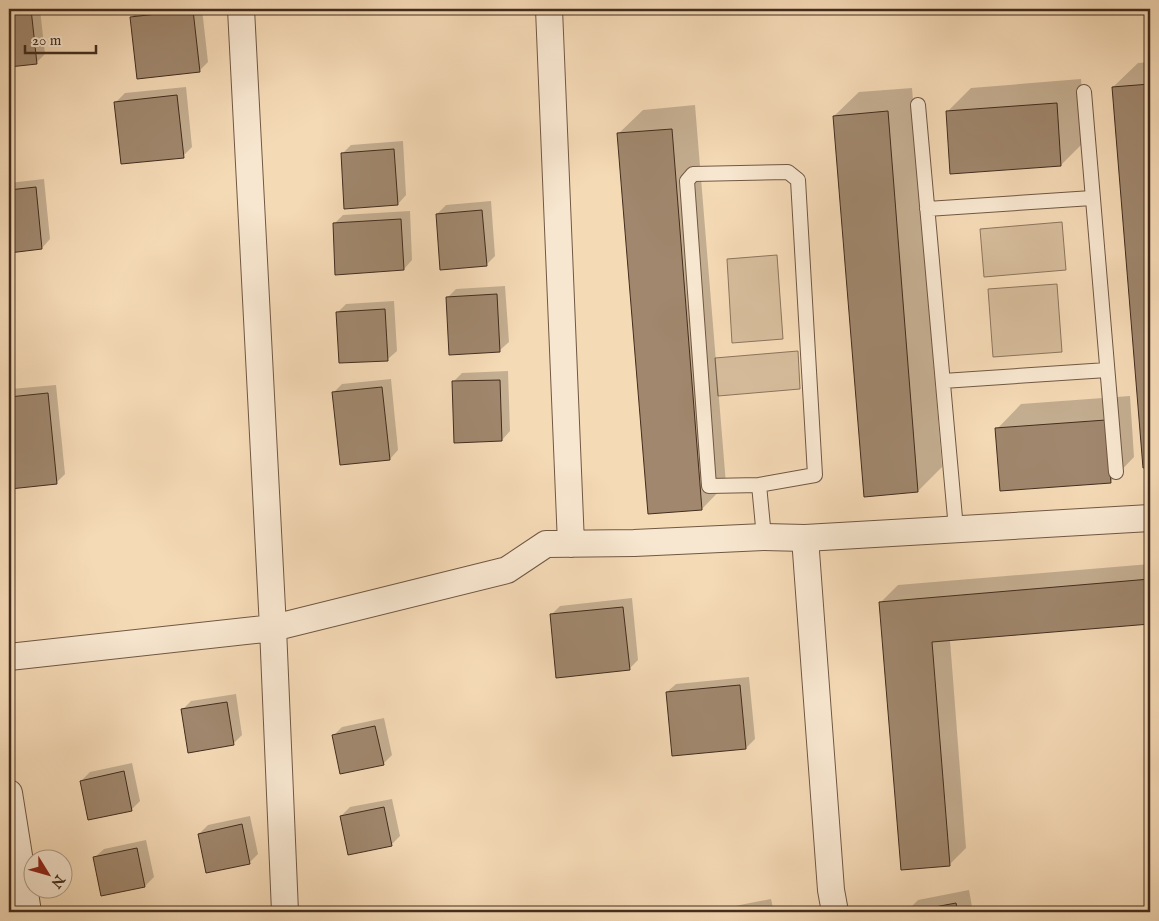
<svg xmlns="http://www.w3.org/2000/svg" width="1159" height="921" font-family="'IM FELL English',serif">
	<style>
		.green { fill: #d7bd9c; stroke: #8d755c }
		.shadow { fill: #0003 }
		.building { fill: #a0876d; stroke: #432d1d }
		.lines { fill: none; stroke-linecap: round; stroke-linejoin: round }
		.lane-casing { stroke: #705843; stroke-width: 16 }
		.street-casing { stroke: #705843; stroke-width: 28 }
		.lane { stroke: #f8e7d0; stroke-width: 14 }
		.street { stroke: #f8e7d0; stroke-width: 26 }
	</style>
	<rect width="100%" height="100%" fill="#f5dab6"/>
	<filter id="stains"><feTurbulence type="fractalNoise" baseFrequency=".004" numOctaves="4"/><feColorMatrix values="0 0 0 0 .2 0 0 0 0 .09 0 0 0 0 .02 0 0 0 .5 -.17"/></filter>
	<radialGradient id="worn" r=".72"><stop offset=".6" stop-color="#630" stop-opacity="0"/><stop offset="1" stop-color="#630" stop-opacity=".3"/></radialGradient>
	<path class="green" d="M1062,222L1066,270L984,277L980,229Z
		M777,255L783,339L732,343L727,259Z
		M1057,284L1062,352L993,357L988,289Z
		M798,351L800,389L718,396L715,358Z"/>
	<path class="shadow" d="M9,9H40L45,54L36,63L9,65Z
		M140,9H202L208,62L199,71L132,17Z
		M1150,62V466L1144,467L1113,87L1138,63Z
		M1081,79L1085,141L1061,165L947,112L971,88Z
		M186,87L192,147L183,156L116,102L125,93Z
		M912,88L942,467L918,491L834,116L859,92Z
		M695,105L726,484L702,509L618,134L643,110Z
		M403,141L406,195L398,204L342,154L351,145Z
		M44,179L50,239L42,248L9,251V183Z
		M491,201L495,256L486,265L437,214L446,205Z
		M410,211L412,260L404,269L334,224L343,215Z
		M505,286L509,342L500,350L447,298L456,289Z
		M394,301L397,351L388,359L337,313L346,304Z
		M508,371L510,431L502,440L453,382L462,373Z
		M391,379L398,450L390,459L333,393L342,384Z
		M56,385L65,474L56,483L11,488L9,461V392L11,389Z
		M1130,396L1134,457L1110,482L997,429L1021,404Z
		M1150,564V623L950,640L966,848L949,865L881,602L898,585Z
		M632,598L638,660L629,669L551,615L560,606Z
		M749,677L755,739L746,748L667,692L676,684Z
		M236,694L242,735L233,744L182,710L191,701Z
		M384,718L392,755L383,764L333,736L342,727Z
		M132,763L140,801L131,810L81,781L90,772Z
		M392,799L400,836L391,845L341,816L350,807Z
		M250,816L258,854L249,863L199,834L208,825Z
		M146,840L154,877L145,886L95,857L104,849Z
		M969,890L973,912H906L918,900Z
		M771,899L774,912H717L720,909Z
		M414,906L416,912H391Z"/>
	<path class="building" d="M9,9H31L37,64L9,67Z
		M193,10L200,72L137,79L130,17Z
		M1150,84V467L1143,468L1112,87Z
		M177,95L184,158L121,164L114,102Z
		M1057,103L1061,166L950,174L946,111Z
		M888,111L918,492L864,497L833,116Z
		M672,129L702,510L648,514L617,133Z
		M394,149L398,205L344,209L341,153Z
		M36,187L42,249L9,253V190Z
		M482,210L487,266L440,270L436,214Z
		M401,219L404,270L335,275L333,223Z
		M497,294L500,352L449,355L446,297Z
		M385,309L388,361L339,363L336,312Z
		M500,380L502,441L454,443L452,381Z
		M382,387L390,460L340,465L332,392Z
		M48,393L57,484L10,489L9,474V397Z
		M1106,420L1111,483L1000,491L995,428Z
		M1150,579V624L932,642L950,866L901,870L879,602Z
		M623,607L630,670L556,678L550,614Z
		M740,685L746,749L672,756L666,692Z
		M227,702L234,745L188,753L181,709Z
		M375,726L384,765L340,774L332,735Z
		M124,771L132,811L88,820L80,781Z
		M384,807L392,846L348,855L340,816Z
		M242,824L250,864L206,873L198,834Z
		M137,848L145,887L101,896L93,857Z
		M956,903L958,912H908Z"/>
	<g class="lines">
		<defs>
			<path id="lane" d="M1084,92L1116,472
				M918,105L956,529
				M788,172L798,180L815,475L759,485L709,486L687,181L693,174Z
				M927,209L1092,198
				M943,381L1107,370
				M759,485L764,537"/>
			<path id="street" d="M241,9L273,628L285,912
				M549,9L571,544
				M805,538L831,890L835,912
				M9,657L273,628L507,570L546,544L634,543L764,537L805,538L1150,518
				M9,793L28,912"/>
		</defs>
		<use href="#lane" class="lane-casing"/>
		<use href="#street" class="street-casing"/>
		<use href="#lane" class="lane"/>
		<use href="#street" class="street"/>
	</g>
	<rect width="1159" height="921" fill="none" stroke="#f5dab6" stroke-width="30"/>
	<rect x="10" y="10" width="1139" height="901" fill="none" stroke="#432d1d" stroke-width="2.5"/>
	<rect x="15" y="15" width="1129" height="891" fill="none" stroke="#432d1d"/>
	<g transform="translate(48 874) rotate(127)"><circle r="24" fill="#f8e7d0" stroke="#b09d88"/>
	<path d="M0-4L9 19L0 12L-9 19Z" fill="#8f2418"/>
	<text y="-8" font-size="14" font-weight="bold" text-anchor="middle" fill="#432d1d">N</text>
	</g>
	<path d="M25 45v8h71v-8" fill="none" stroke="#432d1d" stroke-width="2.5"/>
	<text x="32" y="45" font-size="15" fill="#432d1d" stroke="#f8e7d0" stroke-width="4" paint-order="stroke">20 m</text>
	<rect width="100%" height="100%" filter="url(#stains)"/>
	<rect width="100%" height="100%" fill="url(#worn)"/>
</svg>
